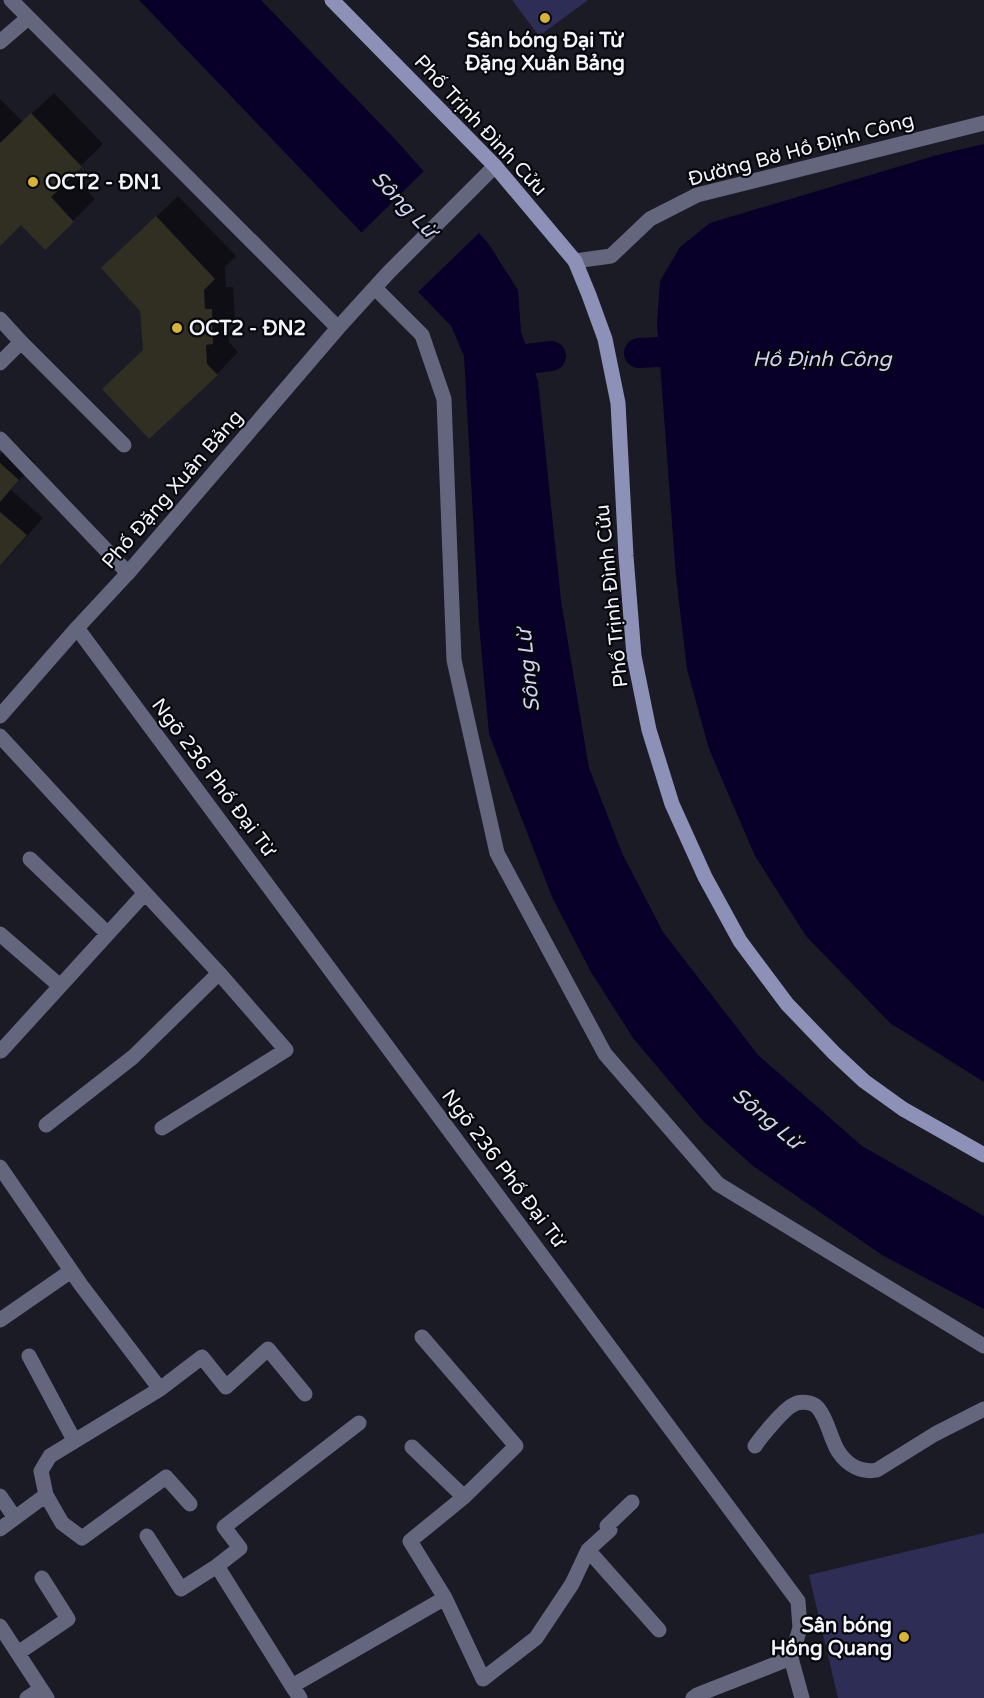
<svg xmlns="http://www.w3.org/2000/svg" width="984" height="1698" font-family="'Varela Round',sans-serif">
	<style>
		.green { fill: #2d2d55 }
		.water { fill: #080029 }
		.pier { fill: #1b1b26 }
		.shadow { fill: #0007 }
		.lines { fill: none; stroke-linecap: round; stroke-linejoin: round }
		.canal { stroke: #080029; stroke-width: 30 }
		.building { fill: #312e22 }
		.lane { stroke: #64667e; stroke-width: 15 }
		.street { stroke: #64667e; stroke-width: 15 }
		.secondary { stroke: #8d90b7; stroke-width: 15 }
		.poi-dot { fill: #d8b434; stroke: #06070b; stroke-width: 2 }
		.labels { text-anchor: middle; stroke-width: 4.5; stroke-linejoin: round; paint-order: stroke }
		.poi-label { font-size: 20px; font-weight: bold; fill: #f3f4fb; stroke: #06070b; text-anchor: start }
		.street-label { font-size: 20px; fill: #f3f4fb; stroke: #06070b }
		.water-label { font-size: 21px; font-style: italic; fill: #d0d2f4; stroke: #06070b }
	</style>
	<rect width="100%" height="100%" fill="#1b1b26"/>
	<path class="green" d="M512,0H588L539,36Z
		M984,1533V1698H838L809,1575Z"/>
	<path class="water" d="M139,0H261L394,138L488,243L518,290L521,332L538,381L561,600L589,768L623,855L663,932L758,1055L862,1146L984,1216V1309L882,1255L753,1166L703,1121L633,1038L591,972L552,897L489,734L479,624L464,356L451,326Z
		M984,144V1082L890,1023L806,936L755,856L709,749L687,669L676,577L657,323L660,281L680,247L710,223L937,155Z"/>
	<path class="pier" d="M426,169L481,231L416,294L359,235Z"/>
	<path class="shadow" d="M54,93L103,144L72,174L95,199L45,248L21,223L0,243V99L23,122Z
		M178,196L236,256L225,267L226,287H233L235,321L228,327L229,342L238,352L217,374L144,349L142,311L125,247Z
		M12,442L35,462L11,490L43,518L0,567V455Z"/>
	<g class="lines">
		<path class="canal" d="M639,353L659,352
			M503,362L551,356"/>
	</g>
	<path class="building" d="M31,113L82,167L51,197L74,222L45,250L21,225L0,246V143Z
		M156,216L215,279L204,290L205,309H212L213,344L206,345L207,364L218,375L149,439L102,389L143,350L140,311L101,268Z
		M0,463L19,480L0,502Z
		M0,512L27,535L0,566Z"/>
	<g class="lines">
		<path class="lane" d="M0,319L21,342L124,445
			M0,363L21,342
			M0,439L128,573
			M77,628L798,1601L800,1628L791,1658L697,1695L693,1698
			M0,736L219,973L133,1057L46,1125
			M30,859L107,933
			M0,934L60,986
			M1,1051L145,893
			M162,1128L286,1050L219,973
			M0,1167L81,1285L160,1389
			M0,1320L71,1271
			M29,1356L74,1440
			M755,1446C761,1437 784,1409 793,1405C800,1400 813,1402 818,1408C828,1420 830,1438 838,1451C847,1465 861,1473 877,1470L935,1434L984,1409
			M412,1447L464,1497
			M46,1495L62,1523L82,1538L166,1477L190,1504
			M0,1496L15,1518
			M0,1529L46,1495L41,1471L50,1456L160,1389L202,1357L226,1387L268,1349L305,1394
			M147,1536L181,1589L217,1566
			M588,1550L659,1630
			M445,1598L483,1679L536,1638L572,1584L588,1550L610,1530L607,1526L632,1502
			M0,1626L47,1698
			M18,1653L68,1619L42,1578
			M292,1686L217,1566L240,1548L224,1527L359,1423
			M27,1698L41,1689
			M300,1698L292,1686L445,1598L410,1541L464,1497L516,1446L422,1337"/>
		<path class="street" d="M11,0L338,328
			M0,42L28,18
			M575,261L611,256L650,219L697,195L984,123
			M375,288L422,335L444,399L454,660L497,853L605,1054L718,1184L984,1346
			M0,716L77,628L128,573L338,328L388,273L495,166
			M791,1658L802,1698"/>
		<path class="secondary" d="M332,0L495,166L575,261L589,295L605,339L618,403L626,556L634,656L649,730L672,804L705,877L740,941L787,1004L834,1053L864,1081L903,1109L984,1155"/>
	</g>
	<g class="poi-dot">
		<circle cx="545" cy="18" r="6"/>
		<circle cx="33" cy="182" r="6"/>
		<circle cx="177" cy="328" r="6"/>
		<circle cx="904" cy="1637" r="6"/>
	</g>
	<g class="labels">
		<g class="poi-label">
			<text x="545" y="47" text-anchor="middle">Sân bóng Đại Từ<tspan x="545" dy="23">Đặng Xuân Bảng</tspan></text>
			<text x="45" y="189">OCT2 - ĐN1</text>
			<text x="189" y="335">OCT2 - ĐN2</text>
			<text x="892" y="1632" text-anchor="end">Sân bóng<tspan x="892" dy="23">Hồng Quang</tspan></text>
		</g>
		<g class="street-label">
			<text transform="translate(481 125) rotate(47)" y="7">Phố Trịnh Đình Cửu</text>
			<text transform="translate(801 149) rotate(-15)" y="7">Đường Bờ Hồ Định Công</text>
			<text transform="translate(172 489) rotate(-49)" y="7">Phố Đặng Xuân Bảng</text>
			<text transform="translate(611 596) rotate(-96)" y="7">Phố Trịnh Đình Cửu</text>
			<text transform="translate(214 777) rotate(53)" y="7">Ngõ 236 Phố Đại Từ</text>
			<text transform="translate(504 1168) rotate(53)" y="7">Ngõ 236 Phố Đại Từ</text>
		</g>
		<g class="water-label">
			<text transform="translate(404 204) rotate(46)" y="7">Sông Lừ</text>
			<text x="822" y="366">Hồ Định Công</text>
			<text transform="translate(528 671) rotate(-96)" y="7">Sông Lừ</text>
			<text transform="translate(767 1118) rotate(40)" y="7">Sông Lừ</text>
		</g>
	</g>
</svg>
